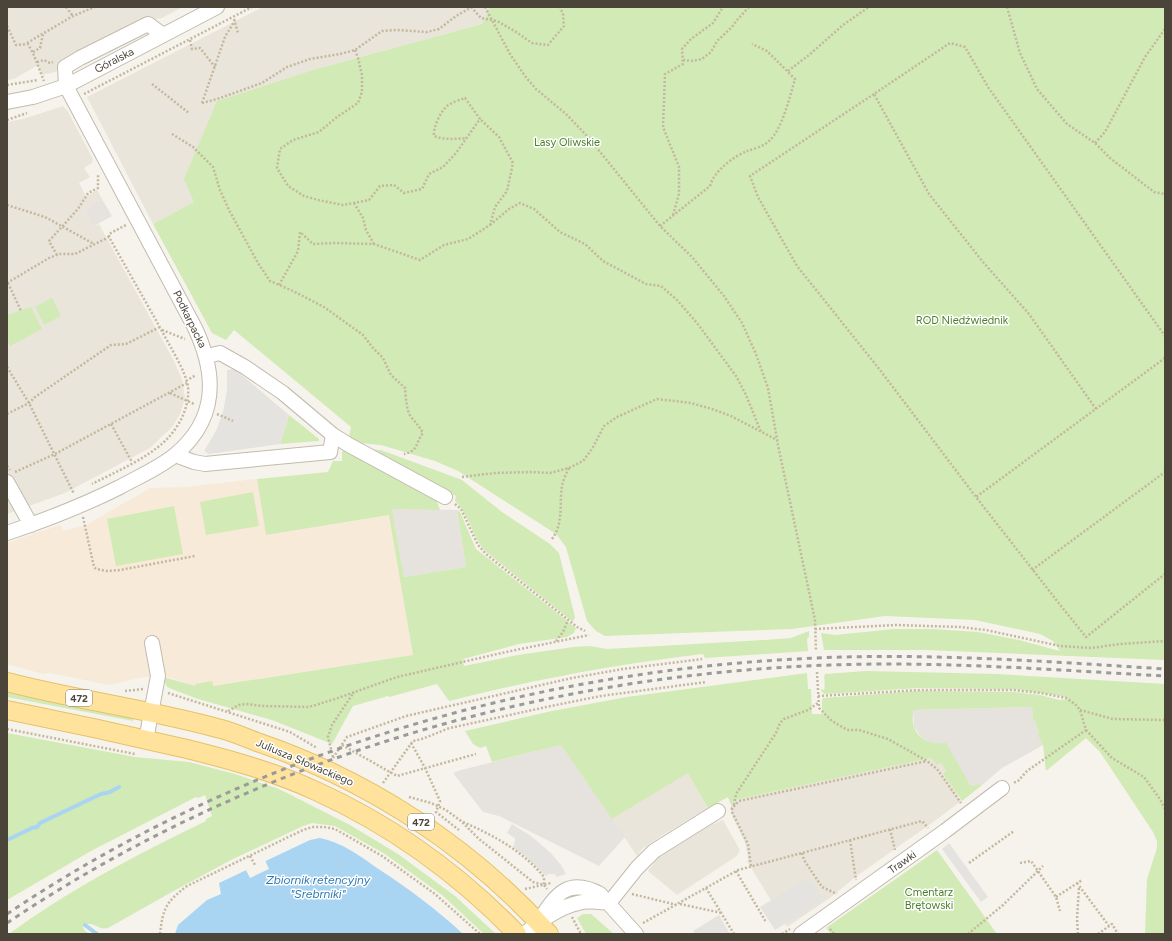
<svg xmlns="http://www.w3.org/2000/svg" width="1172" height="941" font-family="Figtree,sans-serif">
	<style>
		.residential { fill: #eae5da }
		.commercial { fill: #f7ead8 }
		.industrial { fill: #e6e2dd }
		.green { fill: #d2eab5 }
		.parking { fill: #e5e3e0 }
		.water { fill: #a9d4f2 }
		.pier { fill: #f6f3ec }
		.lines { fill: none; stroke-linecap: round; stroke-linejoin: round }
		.stream { stroke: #a9d4f2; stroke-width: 4 }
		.minor-casing { stroke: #c2bbae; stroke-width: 16 }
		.major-casing { stroke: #e6c16a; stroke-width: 20 }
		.path { stroke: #c4b79f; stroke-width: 2.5; stroke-dasharray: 2 2; stroke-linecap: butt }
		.minor { stroke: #fff; stroke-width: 14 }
		.major { stroke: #ffe39c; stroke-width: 18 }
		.rail { stroke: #9a9a9a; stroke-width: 3; stroke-dasharray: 5 5; stroke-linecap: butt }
		.labels { text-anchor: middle; stroke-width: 3; stroke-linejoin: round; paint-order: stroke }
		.shield { fill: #fff; stroke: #817c74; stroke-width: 1 }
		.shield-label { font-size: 10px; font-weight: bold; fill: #4b4439 }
		.street-label { font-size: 11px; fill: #4b4439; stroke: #fff }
		.park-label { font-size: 11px; fill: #4a7f2a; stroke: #fff }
		.water-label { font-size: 12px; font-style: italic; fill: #2e7ab2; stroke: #fff }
	</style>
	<rect width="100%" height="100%" fill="#f6f3ec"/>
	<path class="residential" d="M7,7H183L160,19L159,18L55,72L42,75L38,65L14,79L7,80Z
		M263,7H490L482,24L313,70L218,101L194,202L153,224L87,97Z
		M63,106L67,110L93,159L92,163L84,168L90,177L79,183L86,196L97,190L102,199L85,209L95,226L99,224L174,361L182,379L185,398L180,414L173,426L150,448L65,493L7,514V122L23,119Z
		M931,758L941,763L946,771L943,774L961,801L932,823L858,875L830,898L787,927L747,861L748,858L745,843L731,813V805L736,800L743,798Z
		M688,772L708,808L661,836L643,848L637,856L612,819Z
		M723,820L740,850L737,856L677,895L648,871L658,858L709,826Z"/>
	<path class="commercial" d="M257,479L266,535L390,515L413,655L212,686V681L195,686L167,677L158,676L144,677L109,685L50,673L43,674L7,664V543L60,525L64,531L86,525L150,488L186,487Z"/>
	<path class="industrial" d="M102,199L112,216L94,226L85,209Z
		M392,509L457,510L466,567L404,577Z
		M1032,707L1033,720L1035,721L1039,733L1037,734L1043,745L1002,768L981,786L980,783L973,786L970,785L938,744L928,742L921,737L914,727L913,710Z
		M561,745L625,837L599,866L499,816L483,812L453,773L461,770Z"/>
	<path class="green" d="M490,7H1165V660L926,650H824L821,633L835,635L894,629H932L978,632L1019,640L1060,651L1053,641L1040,634L975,620L885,616L792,629L605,636L596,631L587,621L566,547L556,534L458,471L435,461L381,445L348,442L351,427L234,330L226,340L212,333L153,224L194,202L184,179L217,101L313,70L482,24Z
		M52,298L61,316L44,325L35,307Z
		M31,307L42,329L10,346L7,341V315Z
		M289,415L319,439V441L280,444Z
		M346,449L436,499L440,510L392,509L404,577L466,567L457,510L460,512L476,549L576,628L574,633L567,637L519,644L463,659L464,666L518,655L573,647L590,646L607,649L765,640L791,638L809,631V637L807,639L808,651L705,658L703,654C617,664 532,680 449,701L437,684L389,697L388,696L353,706L332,744L272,720L198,699L169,688L167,687L163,677L195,686L196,684L212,681L213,686L413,655L389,515L266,535L257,479L328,472L333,461H342V452Z
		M366,449L381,450L462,480L502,512L550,544L559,553L575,617L573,622L484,550C472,535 469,514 455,501L456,496L365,451Z
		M253,492L259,526L206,535L200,502Z
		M174,506L183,554L116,566L107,519Z
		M866,671L997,674L1165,684V934H1145L1147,879L1157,848V841L1153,832L1100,752L1086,738L1046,771L1043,745L1037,734L1039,733L1035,721L1033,720L1032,707L913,710C913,715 912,722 914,727C918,740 933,745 946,743L970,785L973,786L980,783L981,786L962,801L943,774L946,771L941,763L937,765L931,758L743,798L736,800L731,805L728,797L708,808L688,773L612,819L561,745L492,762L486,746L480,748L473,744L465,731L552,711L627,697L807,673L808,689H811L812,714H822V700L823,698L918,691L1014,692L1040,695L1060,700L1069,699L1062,696L1015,689L919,688L826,694L823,693L820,689L824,690C826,684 823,678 825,674Z
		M7,692L133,718V721L7,697Z
		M7,733L135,757L189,762L235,774L279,789L350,825L398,854L455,896L496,934H484L442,895L385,854L335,826L312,823L303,826L231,860L170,893L108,928C106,928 104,929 101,928C94,926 90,920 83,927L85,931L89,934H9C70,889 138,854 206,821V819L212,816L205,795L198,798L196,797L91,851L7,900Z
		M937,850L997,934H831L826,928Z
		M583,914H591L614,934H586L577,918Z"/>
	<path class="parking" d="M235,369L289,415L280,444L209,454L204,451L216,431L223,412L227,390V370Z
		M512,824L531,836L551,853L561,865L566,874L557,877L554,874H549L546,876L526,857L513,847L515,841V838L507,833Z
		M949,843L988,897L981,902L942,849Z
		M809,877L823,900L775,930L760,907Z
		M719,915L730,934H695L693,931Z"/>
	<path class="water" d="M320,838C341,842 360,856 377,868C409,889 435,908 463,934H175L178,925L207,900L221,894L219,883L310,840Z"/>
	<path class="pier" d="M265,860L269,869L250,878L246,870Z"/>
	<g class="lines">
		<path class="stream" d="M7,840L32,828L37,827L40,823L101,794L110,792L119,787
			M85,925L97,934"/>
		<defs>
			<path id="minor" d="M7,102L33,97L66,86L217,7
				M333,435L349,445L445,497
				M175,455L194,462L205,464L330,452L333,435L283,393L245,367L220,353L207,356
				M7,482L31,525
				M7,533C46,520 82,506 120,487C138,477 159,468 175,455C218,419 217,375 195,328L66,86L65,67L80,58L148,24L163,35
				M146,740L158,676L152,643
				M609,903L637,868L654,851L718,811
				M538,922C555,897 566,876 600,894L636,934
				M524,934C537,923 561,906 578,903C588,900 599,902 609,903
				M801,934L945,831L1002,788"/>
			<path id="major" d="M7,682C76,700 148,709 217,728C231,731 244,737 257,742C368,780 470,846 549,934
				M7,710C67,722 127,735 187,749C231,760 275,772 316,791C391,825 460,875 517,934"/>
		</defs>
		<use href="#minor" class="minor-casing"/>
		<use href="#major" class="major-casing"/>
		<path class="path" d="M66,7L73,16
			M471,7L481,18L497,21L516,32L532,43L548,45L564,26L563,14L560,7
			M485,7L510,54L525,76L536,89L566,114L588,137L660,226L692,257L724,296L742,323L756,354L768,388L778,445L815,620L816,651
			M1007,7L1020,53L1037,89L1067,124L1095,143L1110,158L1154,192L1165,194
			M234,19L238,33
			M7,26L16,45L28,44L33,53L44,81
			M190,40L192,49L200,48L215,67
			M27,43L73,16L95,7
			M355,50L358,58L362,75V92L358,103L337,117L319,132L293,140L280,149L277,168L288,186L304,196L318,200L343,205L369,200L380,186L394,185L404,193L422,189L429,174L443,167L456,153L480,119L465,98C460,100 452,102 447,106C441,111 433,127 434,136C444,140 456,139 467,138
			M33,52L40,48L43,34
			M683,60L693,61L702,59L711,52L717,41L732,27L737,20L749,7
			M37,62L44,60L50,63L53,62
			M788,71L809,55L843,25L869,7
			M152,84L189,113
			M7,85L38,80
			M84,94L252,7
			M874,94L750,176L758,197L797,266L880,370L976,497
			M202,103L217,99L262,83L287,67L310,59L340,54L355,50L382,31L397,30L427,32L439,29L456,16L472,7
			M202,103L225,37L235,20
			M7,120L27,113
			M172,134L193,147L213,167L220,190L229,210L258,263L270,281L293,291L324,307L363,335L373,348L383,358L391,375L405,388C406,397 406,410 411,417C416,423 419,426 423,433C415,443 419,451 404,454
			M1095,143L1105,132L1145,57L1165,29
			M354,203L363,218L366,230L374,244
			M7,205L45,217L94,244
			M673,215L679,194V167L663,127L665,74L683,64L682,49L691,39L713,23L723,7
			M490,225L509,209L520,203L534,209L560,232L585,244L603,261L646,284L661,286L677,300L697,323L736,376L746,395L761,432
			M660,226L710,186C714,171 733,157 747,151C754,149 764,146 769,141C782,130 790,96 795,79L767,51L752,44
			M109,237V234L126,225
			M57,255L49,241L78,209L88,193L98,188V175
			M7,283L49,258L59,254H75L109,237C127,269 146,302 164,335C171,348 186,372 188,387C190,405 180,426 167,439C147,459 117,471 92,484
			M8,283L21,311
			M279,285L298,251L300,232L313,244L334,243L374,244L420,260L444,245L468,239L490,225L495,207L507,191L513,163L499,137L480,119
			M162,330L185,339
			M1165,358L976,497L1061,606L1086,637L1165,574
			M7,367L29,403L74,494
			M186,381L196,375
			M170,393L194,404
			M1096,409L1029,314L983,262L929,194L874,94L950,43L965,47L988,87L1165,336
			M7,414L29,403L35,397L111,345L126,344L160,327
			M217,414L233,421
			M111,424L132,462
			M7,466L10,470
			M15,472L55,454L187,383
			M462,477L495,473L531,472L550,473L569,468L583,461L592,449L604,426L617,417L657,399L691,403L712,409L731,416L777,440
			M455,504L461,509L478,545L486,554L577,627L585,631
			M83,517L94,567L96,569L107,571L120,570L195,556
			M552,539C564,523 559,504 562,486C563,480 566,474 569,468
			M1032,570L1165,472
			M815,629L896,625L960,627L986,630L1060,646L1091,648L1120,644L1165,641
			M556,641L563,632L568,620
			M817,672L819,708L832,721L842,727L848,730H859L888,739L927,761L937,769L961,803
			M125,691L144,689
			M168,693L290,732L317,748
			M818,696L920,690H1013L1041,693L1066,698L1075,704L1080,710L1086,730L1027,771L1018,781L1013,783
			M1080,710L1113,719L1165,720
			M228,711L239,705L246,704L262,706L309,707L335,699L397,677L506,652L589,635
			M7,729L135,754
			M1086,730L1112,758L1144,777L1160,799L1165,809
			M411,743L425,768L440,801L436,812L459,830
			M342,745L397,776L476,754
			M333,757L328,737L332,725L354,692
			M333,758L347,737L406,716L572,678L623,669L702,659
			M383,783L413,741C426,739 437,732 450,728L551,706L601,696L706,682
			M409,797L431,803L446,810L461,821L479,839L533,882L544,885L547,889
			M734,805L736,794L776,733L780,723L784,719L808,710L818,703
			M463,822C493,835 523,851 544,877V885
			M890,829L895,850
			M850,840L856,880
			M802,853L804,860L822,887L837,894
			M250,856L255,865
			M969,863L1014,831
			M1020,863L1031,861L1056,897L1060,911
			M751,866L748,844L732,812V808L739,801L927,761
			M736,871L766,922
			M1077,883L1109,926
			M706,888L734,934
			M525,889L551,883
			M632,894L677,905
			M1056,897L1082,880
			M680,904L722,913
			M572,917L581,934
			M643,923L738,870L922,821L928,828
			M830,929L834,934
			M160,934C163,908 166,902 187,886L303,830L312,827H324L335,829L382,856L435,894L480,934
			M782,934L790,929
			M968,934L1003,905L1043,866
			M1078,934L1077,919L1079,887
			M1098,934L1112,924L1118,934"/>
		<use href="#minor" class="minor"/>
		<use href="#major" class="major"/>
		<path class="rail" d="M7,914C239,758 517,674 795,659C918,652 1042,661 1165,669
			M7,923C250,760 539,675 831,665C942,661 1054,670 1165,676"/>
	</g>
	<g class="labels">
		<g class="shield">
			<rect x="66" y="690" width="26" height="16" rx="3"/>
			<rect x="408" y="814" width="26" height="16" rx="3"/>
		</g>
		<g class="shield-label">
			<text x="79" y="702">472</text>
			<text x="421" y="826">472</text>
		</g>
		<g class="street-label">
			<text transform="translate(114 60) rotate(-27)" y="4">Góralska</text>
			<text transform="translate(190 319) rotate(64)" y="4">Podkarpacka</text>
			<text transform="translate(305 762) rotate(23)" y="4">Juliusza Słowackiego</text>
			<text transform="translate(902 862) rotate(-35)" y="4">Trawki</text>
		</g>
		<g class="park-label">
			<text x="567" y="146">Lasy Oliwskie</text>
			<text x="962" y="324">ROD Niedźwiednik</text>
			<text x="929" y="896">Cmentarz<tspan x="929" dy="13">Brętowski</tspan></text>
		</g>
		<g class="water-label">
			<text x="318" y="884">Zbiornik retencyjny<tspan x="318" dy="14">"Srebrniki"</tspan></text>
		</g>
	</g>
	<rect width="1172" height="941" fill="none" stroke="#4b4439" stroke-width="16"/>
</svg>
